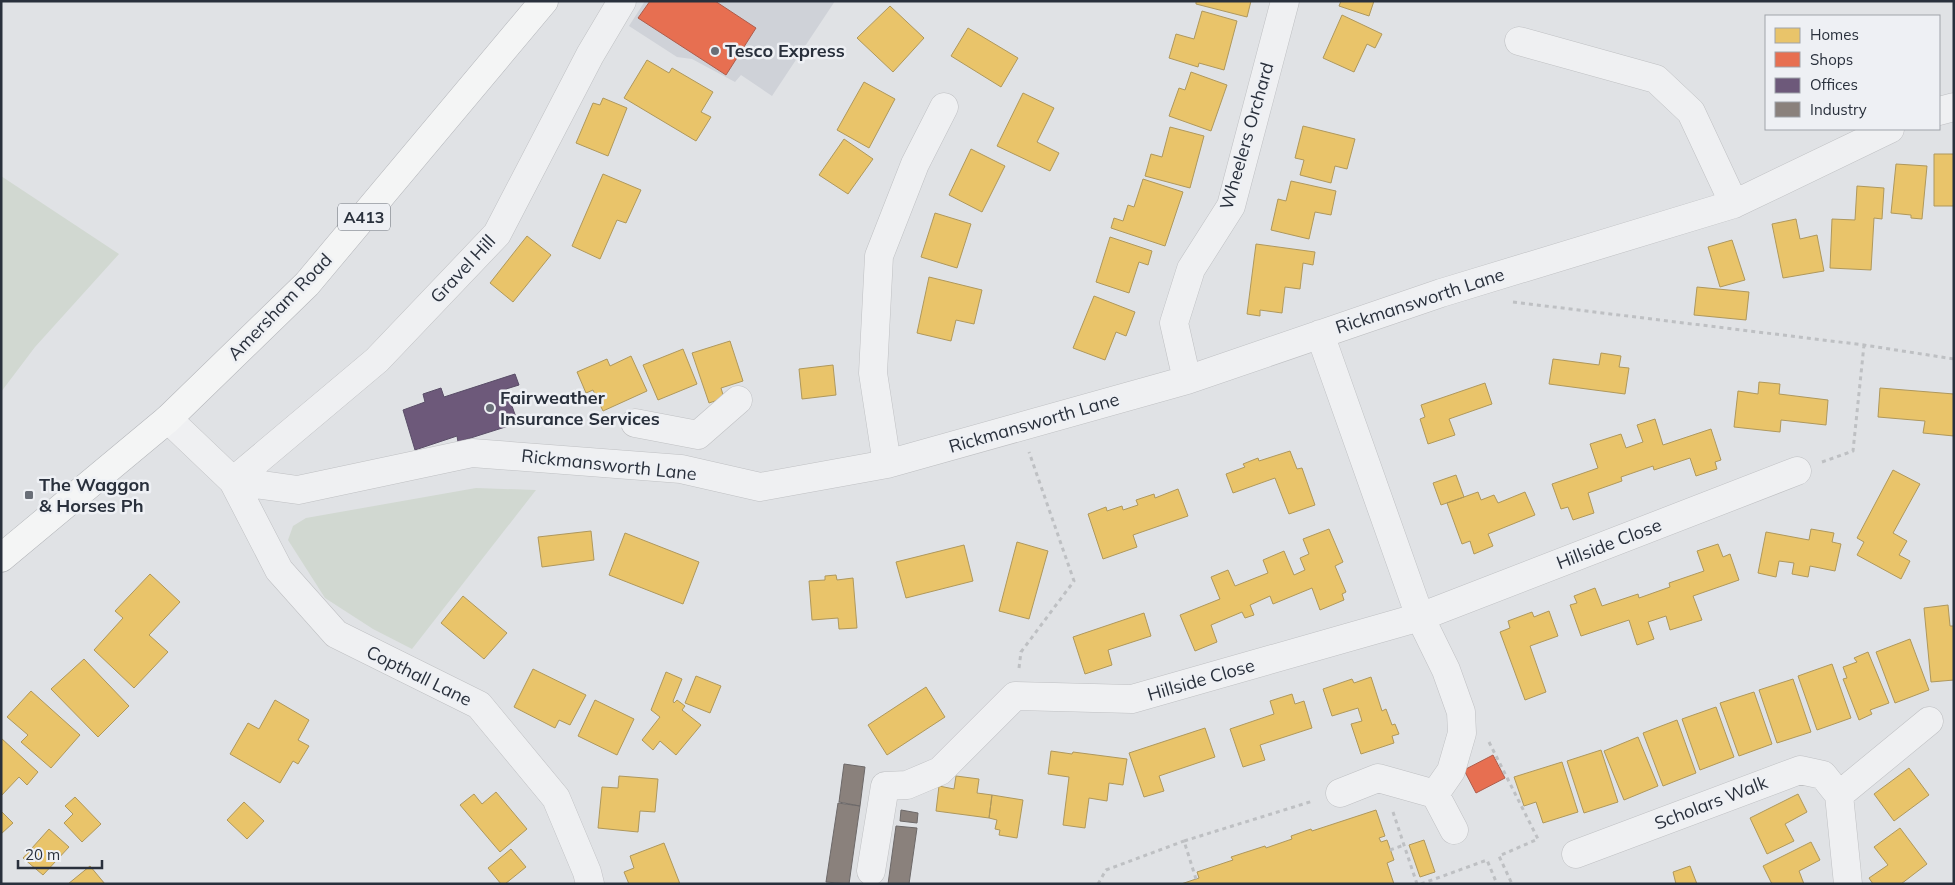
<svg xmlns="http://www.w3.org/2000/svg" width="1955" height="885" font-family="Mulish,sans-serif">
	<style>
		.built { fill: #cfd2d8 }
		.green { fill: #d1d8d1 }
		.homes { fill: #e9c46a; stroke: #af985c }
		.shops { fill: #e76f51; stroke: #ae5c4b }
		.offices { fill: #6d597a; stroke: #594d67 }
		.industry { fill: #8a817c; stroke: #6d6969 }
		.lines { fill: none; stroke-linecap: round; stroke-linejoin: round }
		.minor-casing { stroke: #bfc0c3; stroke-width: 29 }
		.highway-casing { stroke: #b3b5b9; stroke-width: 29 }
		.path { stroke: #bec0c3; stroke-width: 3; stroke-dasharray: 4 4; stroke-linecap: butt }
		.minor { stroke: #eff0f2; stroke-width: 28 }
		.highway { stroke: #f4f5f5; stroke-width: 28 }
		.poi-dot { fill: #696e77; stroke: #eef0f4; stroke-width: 2 }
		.labels { text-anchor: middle; stroke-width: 5; stroke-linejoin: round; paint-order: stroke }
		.shield { fill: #eef0f4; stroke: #646a73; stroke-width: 1 }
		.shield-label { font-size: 16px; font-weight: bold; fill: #29303c }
		.poi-label { font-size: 18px; font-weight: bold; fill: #29303c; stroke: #eef0f4; text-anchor: start }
		.street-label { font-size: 18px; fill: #29303c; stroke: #eef0f4 }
	</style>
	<rect width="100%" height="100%" fill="#e0e2e5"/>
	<path class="built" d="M645,1H835L772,96L741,75L735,82L692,59L677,57L629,26Z"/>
	<path class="green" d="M1,176L119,254L35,347L1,392Z
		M476,488L536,490L412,649L373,629L325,598L288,540L293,526L306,518Z"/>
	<path class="homes" d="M1196,1H1251L1247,17L1196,4Z
		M1341,1H1374L1369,16L1339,6Z
		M890,6L924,38L893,72L857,38Z
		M1202,11L1237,21L1224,70L1199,63L1198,67L1169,58L1176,34L1194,39Z
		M1342,15L1382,34L1375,48L1367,44L1354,72L1323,58Z
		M968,28L1018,58L1001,87L951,56Z
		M647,60L669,73L672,68L713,92L701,112L711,117L696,141L624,98Z
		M1191,72L1227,85L1211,131L1169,116L1179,88L1185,90Z
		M864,82L895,99L869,148L837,130Z
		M1023,93L1054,108L1037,142L1059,153L1050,171L997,146Z
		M603,98L627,108L608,156L576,143L593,103L600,105Z
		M1303,126L1355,139L1347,169L1335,166L1331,183L1300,175L1304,160L1295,158Z
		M1170,127L1204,136L1190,188L1145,176L1151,154L1162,157Z
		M844,139L873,159L848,194L819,175Z
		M971,149L1005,166L982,212L949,195Z
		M1934,154H1954V206H1934Z
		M1896,164L1927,166L1922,219L1911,218V215L1891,213Z
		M603,174L641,190L626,223L617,220L600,259L572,246Z
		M1143,179L1183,192L1165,246L1111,228L1114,218L1123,221L1128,205L1134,207Z
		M1291,181L1336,191L1331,215L1315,212L1309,239L1271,230L1278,199L1286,201Z
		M1857,186L1884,188L1882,219L1874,218L1871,270L1830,268L1832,219L1855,220Z
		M935,213L971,224L957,268L921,257Z
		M1796,219L1800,239L1817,235L1824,271L1783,278L1772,224Z
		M527,236L551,255L513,302L490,283Z
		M1110,237L1152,251L1148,265L1139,262L1129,293L1096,282Z
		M1732,240L1745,280L1720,287L1708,247Z
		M1256,244L1315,252L1313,265L1303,263L1300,289L1285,287L1282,313L1260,310V316L1247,314Z
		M929,277L982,290L974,324L956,320L951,341L917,333Z
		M1697,287L1749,292L1746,320L1694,315Z
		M1094,296L1135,312L1126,336L1116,332L1105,360L1073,348Z
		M730,341L743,381L721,388L724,398L709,403L692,353Z
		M683,349L697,384L658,400L643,365Z
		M1601,353L1621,356L1619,367L1629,368L1625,394L1549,384L1553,359L1599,365Z
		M631,356L647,391L603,411L593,390L586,393L577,372L607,359L610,366Z
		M833,365L836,395L802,399L799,369Z
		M1759,382L1780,384L1779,394L1828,400L1826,425L1781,420L1780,432L1734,427L1738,391L1758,394Z
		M1485,383L1492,404L1449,419L1455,435L1428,444L1420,419L1425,417L1421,405Z
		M1880,388L1954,394V436L1923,433L1925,421L1878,417Z
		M1655,419L1663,445L1711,429L1721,460L1715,462L1717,469L1696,476L1690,458L1654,470L1653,466L1621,477L1622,481L1588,493L1594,513L1573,520L1568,507L1561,509L1552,484L1598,468L1590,444L1621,434L1626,448L1643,442L1637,425Z
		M1290,451L1297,469L1302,468L1315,505L1289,514L1275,478L1233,493L1226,474L1245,467L1243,464L1258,458L1259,461Z
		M1893,470L1920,484L1893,533L1907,541L1899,555L1910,561L1901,579L1857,555L1864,542L1857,538Z
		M1456,475L1464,497L1441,505L1433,483Z
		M1178,489L1188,516L1133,535L1137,547L1103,559L1088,514L1106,507L1107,511L1122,506L1123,510L1138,505L1136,500L1154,494L1155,498Z
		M1478,492L1481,500L1494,495L1498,503L1525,492L1535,515L1488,534L1493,546L1474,554L1470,541L1462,544L1447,503Z
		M1329,529L1343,562L1335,566L1346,592L1342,594L1344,600L1320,610L1312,588L1273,604L1270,596L1250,605L1254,615L1245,618L1242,612L1211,625L1217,642L1195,651L1180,615L1220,599L1211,577L1228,570L1235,586L1268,573L1263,560L1284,551L1294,575L1305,570L1300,558L1309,554L1303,539Z
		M1811,529L1834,533L1832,542L1841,544L1835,571L1810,566L1808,577L1792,574L1794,563L1779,561L1776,577L1758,573L1766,532L1809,540Z
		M591,531L594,560L542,567L538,537Z
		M625,533L699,562L683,604L609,575Z
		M1017,542L1048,551L1029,619L999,611Z
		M1718,544L1723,557L1730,554L1739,580L1693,596L1702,620L1670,630L1666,616L1648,622L1654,639L1637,645L1629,620L1581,636L1570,605L1577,603L1574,596L1595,588L1602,606L1638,594L1639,598L1670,587L1669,583L1704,571L1697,551Z
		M964,545L973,581L906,598L896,562Z
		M150,574L180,602L149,635L168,652L134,688L94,650L123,618L115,611Z
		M836,575L837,580L853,578L857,628L839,629L838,618L812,620L809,581L825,580V576Z
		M463,596L507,633L484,659L441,623Z
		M1948,605L1950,626H1954V680L1931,682L1924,608Z
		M1549,611L1558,636L1530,646L1546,692L1525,700L1500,632L1510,628L1508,621L1532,612L1534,617Z
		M1144,613L1151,636L1108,650L1112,665L1085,674L1073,637Z
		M1910,639L1929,690L1895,703L1876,652Z
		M1868,652L1889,703L1870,710L1872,714L1859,720L1843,679L1847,678L1843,667L1857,662L1854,658Z
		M84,659L129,706L98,737L51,689Z
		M1832,664L1851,718L1817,730L1798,676Z
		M533,669L586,695L570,725L559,720L555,728L514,707Z
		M666,672L682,679L673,701L674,703L677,700L685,706L682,710L701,725L676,755L660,741L653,750L642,740L660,717L651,710Z
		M696,676L721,686L710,713L685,703Z
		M1371,677L1382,711L1386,709L1392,725L1395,724L1399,734L1392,736L1394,743L1361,754L1351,724L1362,721L1358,708L1332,716L1323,689L1352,679L1354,683Z
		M1793,679L1811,732L1777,743L1759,690Z
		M926,687L945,717L887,755L868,725Z
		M31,691L80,735L51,768L21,742L28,735L7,717Z
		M1754,692L1772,744L1739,756L1720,703Z
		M1292,694L1295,704L1304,701L1312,728L1260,745L1265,760L1243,767L1230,729L1274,714L1270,701Z
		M275,700L309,720L298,740L309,746L298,764L293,761L280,783L230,754L248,723L259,729Z
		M595,700L634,719L617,755L578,736Z
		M1716,707L1734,757L1700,770L1682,719Z
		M1677,720L1696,773L1663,786L1643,733Z
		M1205,728L1215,757L1159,776L1164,791L1144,797L1129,753Z
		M1638,737L1658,786L1624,800L1604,751Z
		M1,738L38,772L27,785L19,777L1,796Z
		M1601,750L1618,802L1584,813L1567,761Z
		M1051,751L1072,754L1073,752L1127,759L1123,785L1109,783L1107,801L1089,798L1085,828L1063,825L1069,777L1048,774Z
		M1562,762L1578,812L1543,823L1536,802L1524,806L1514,777Z
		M1909,768L1929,795L1894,821L1874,794Z
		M619,776L658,779L655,812L640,811L638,832L598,828L602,787L618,788Z
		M956,776L979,779L977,793L992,795L989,818L936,811L939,786L954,789Z
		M496,792L527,829L500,852L460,805L474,794L482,804Z
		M1798,794L1807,812L1785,824L1794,841L1767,854L1750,818Z
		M992,795L1023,800L1017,838L999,835L1000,830L995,829L997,820L989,818Z
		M75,797L101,824L82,842L64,823L73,814L65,806Z
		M244,802L264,821L247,839L227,820Z
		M1376,810L1385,836L1379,838L1381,842L1387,840L1394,860L1387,863L1394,884H1181L1199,878L1197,872L1233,860L1231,857L1265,846L1266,848L1292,839L1291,836L1311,829L1312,831Z
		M1,811L13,823L1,834Z
		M1900,828L1927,864L1901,884H1873L1869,878L1888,865L1874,847Z
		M49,829L69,847L43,875L23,858Z
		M1424,840L1435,872L1420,877L1409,845Z
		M1811,842L1820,860L1799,871L1804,884H1772L1763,866Z
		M664,843L680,884H629L624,872L634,868L630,856Z
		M511,849L526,867L505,884H501L488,868Z
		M90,866L105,884H68Z
		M1690,866L1697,884H1676L1673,872Z"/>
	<path class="shops" d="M650,1H715L756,28L726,75L638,18Z
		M1493,755L1505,778L1476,793L1464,770Z"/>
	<path class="offices" d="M515,374L519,385L506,389L518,423L458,442L457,436L415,450L403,410L425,402L423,394L441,388L444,397Z"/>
	<path class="industry" d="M844,764L865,767L860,806L839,802Z
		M838,803L860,806L849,884L826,882Z
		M901,810L918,813L917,823L900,821Z
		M896,826L917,828L909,884H888Z"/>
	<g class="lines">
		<defs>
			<path id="minor" d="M1519,41L1656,79L1691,112L1734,204
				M1939,111L1954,107
				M1320,334L1420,617L1446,670L1461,712L1462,733L1451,771L1435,794L1454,830
				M1187,380L1174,323L1191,269L1231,206L1285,1
				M168,419L233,481L298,490L472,453L681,469L760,487L887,464L1187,380L1441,293L1734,204L1890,129
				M635,423L698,435L738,400
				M887,464L873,373L879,256L915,164L944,107
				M233,481L377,360L497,234L590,55L622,1
				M233,481L279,570L336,634L479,705L556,798L587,872L590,884
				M1340,793L1378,778L1435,794
				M1839,795L1929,721
				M1576,854L1800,770L1823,775L1839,795L1848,884
				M871,871L885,786L907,785L940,771L1015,696L1132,699L1420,617L1797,471"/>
			<path id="highway" d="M1,558L168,419L307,284L544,1"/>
		</defs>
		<use href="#minor" class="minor-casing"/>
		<use href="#highway" class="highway-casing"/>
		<path class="path" d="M1513,302L1864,345L1954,359
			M1822,462L1853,451L1864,345
			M1019,668L1021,652L1074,581L1029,452
			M1489,742L1538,839L1499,856L1512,884
			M1393,812L1417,884
			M1390,850L1404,845
			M1196,879L1184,841L1313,801
			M1098,884L1106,870L1184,841
			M1421,884L1487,860L1497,884"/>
		<use href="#minor" class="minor"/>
		<use href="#highway" class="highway"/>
	</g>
	<g class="poi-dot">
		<circle cx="715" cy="51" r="5"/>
		<circle cx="490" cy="408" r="5"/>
		<rect x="24" y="490" width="10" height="10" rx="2.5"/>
	</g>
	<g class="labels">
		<rect class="shield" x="338" y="203.5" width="52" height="27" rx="4"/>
		<g class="shield-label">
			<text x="364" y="223">A413</text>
		</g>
		<g class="poi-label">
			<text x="725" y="57">Tesco Express</text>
			<text x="500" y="404">Fairweather<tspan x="500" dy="21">Insurance Services</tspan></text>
			<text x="39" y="491">The Waggon<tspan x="39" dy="21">&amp; Horses Ph</tspan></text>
		</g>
		<g class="street-label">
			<text transform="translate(1247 136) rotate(-74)" y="6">Wheelers Orchard</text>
			<text transform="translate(463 269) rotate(-47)" y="6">Gravel Hill</text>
			<text transform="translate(1420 301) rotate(-18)" y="6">Rickmansworth Lane</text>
			<text transform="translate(280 307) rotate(-46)" y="6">Amersham Road</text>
			<text transform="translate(1034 423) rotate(-16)" y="6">Rickmansworth Lane</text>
			<text transform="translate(609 465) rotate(6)" y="6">Rickmansworth Lane</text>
			<text transform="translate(1609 544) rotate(-21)" y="6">Hillside Close</text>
			<text transform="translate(419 676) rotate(26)" y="6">Copthall Lane</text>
			<text transform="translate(1201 680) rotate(-16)" y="6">Hillside Close</text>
			<text transform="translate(1711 803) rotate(-21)" y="6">Scholars Walk</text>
		</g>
	</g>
	<rect width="1955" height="885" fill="none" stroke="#29303c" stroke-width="5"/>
	<rect x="1765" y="15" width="175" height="115" fill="#eef0f4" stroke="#9fa3aa"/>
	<rect x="1775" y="28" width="25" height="15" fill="#e9c46a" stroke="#9fa3aa"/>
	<text x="1810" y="40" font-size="15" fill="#29303c">Homes</text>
	<rect x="1775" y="52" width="25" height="15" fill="#e76f51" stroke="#9fa3aa"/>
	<text x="1810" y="65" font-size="15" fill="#29303c">Shops</text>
	<rect x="1775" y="78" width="25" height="15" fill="#6d597a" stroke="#9fa3aa"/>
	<text x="1810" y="90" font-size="15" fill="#29303c">Offices</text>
	<rect x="1775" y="102" width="25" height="15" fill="#8a817c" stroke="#9fa3aa"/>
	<text x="1810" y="115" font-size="15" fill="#29303c">Industry</text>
	<path d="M18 860v8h84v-8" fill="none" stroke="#29303c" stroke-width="2.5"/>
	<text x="25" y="860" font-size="15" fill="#29303c" stroke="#eef0f4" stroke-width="4" paint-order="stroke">20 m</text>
</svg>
